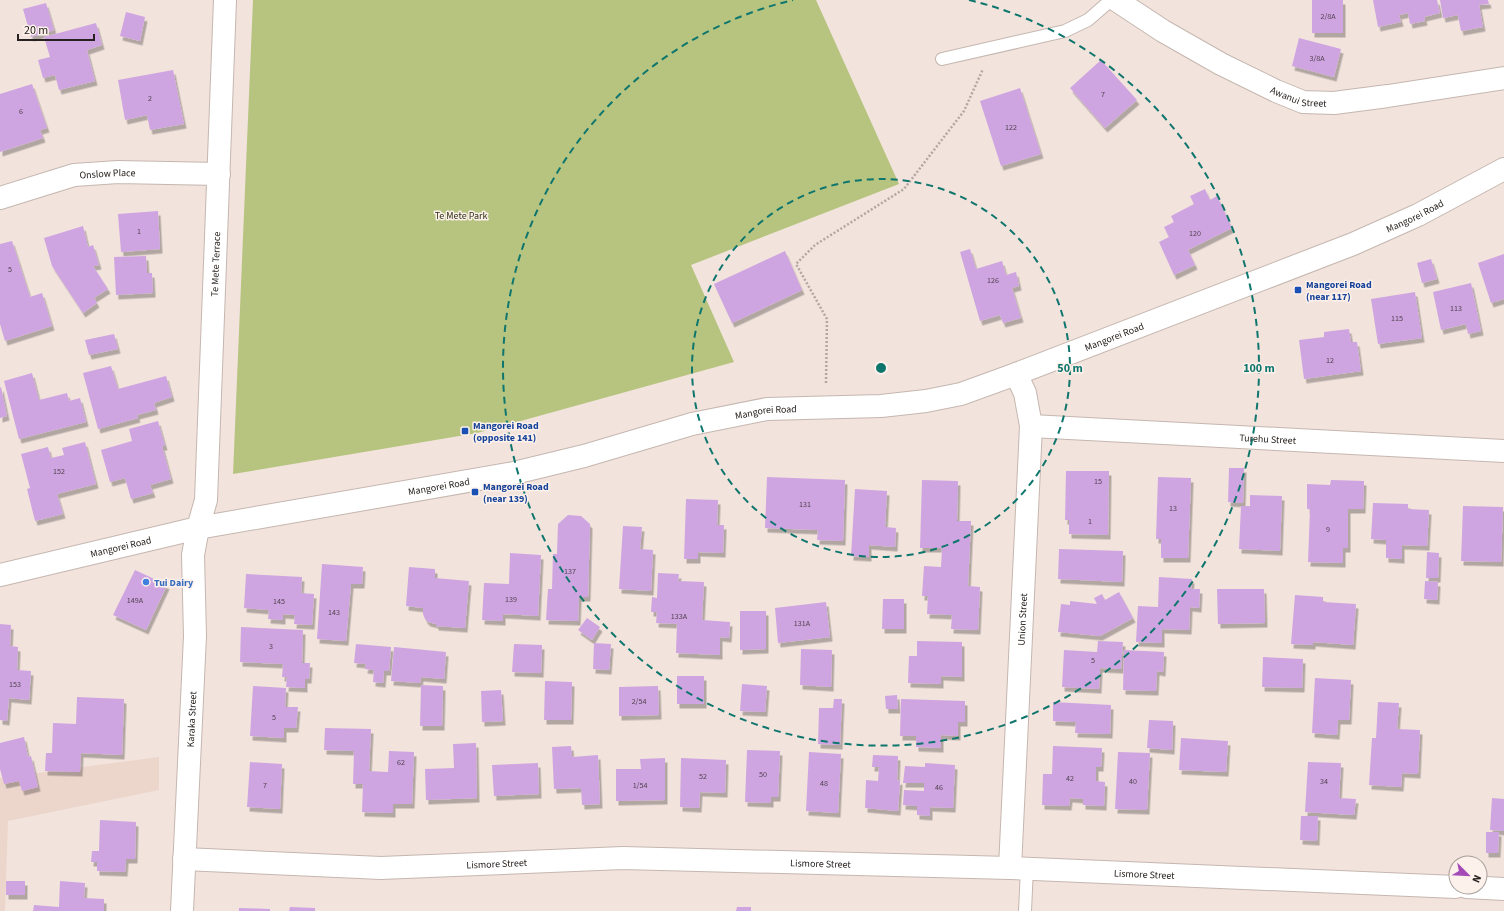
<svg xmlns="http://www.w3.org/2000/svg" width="1504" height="911" font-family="'Source Sans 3',sans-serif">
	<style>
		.built { fill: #ecd6cc }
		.green { fill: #b6c47f }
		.building { fill: #cfa5e1; filter: url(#shadow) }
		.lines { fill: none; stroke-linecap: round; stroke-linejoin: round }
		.lane-casing { stroke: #c5b7b0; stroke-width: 14 }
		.street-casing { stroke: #c5b7b0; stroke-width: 24 }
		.secondary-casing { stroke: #c5b7b0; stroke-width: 24 }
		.path { stroke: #b3a7a1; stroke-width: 2.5; stroke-dasharray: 2 2; stroke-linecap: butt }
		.lane { stroke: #fff; stroke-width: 12 }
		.street { stroke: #fff; stroke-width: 22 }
		.secondary { stroke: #fff; stroke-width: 22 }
		.ring { fill: none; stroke: #0f766e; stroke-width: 2; stroke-dasharray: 7 5 }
		.transit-dot { fill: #1a4fb4; stroke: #fdf1eb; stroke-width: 1.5 }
		.shop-dot { fill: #3f7fe0; stroke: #fdf1eb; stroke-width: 1.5 }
		.labels { text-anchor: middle; stroke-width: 3; stroke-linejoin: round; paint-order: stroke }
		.number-label { font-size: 8px; fill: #514350 }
		.street-label { font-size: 10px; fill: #27221f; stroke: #fdf1eb }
		.park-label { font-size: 10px; fill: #2c3113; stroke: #fdf1eb }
		.transit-label { font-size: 10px; font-weight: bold; fill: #164399; stroke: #fdf1eb; text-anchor: start }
		.shop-label { font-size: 10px; font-weight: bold; fill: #366cbe; stroke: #fdf1eb; text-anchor: start }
		.centre { fill: #0f766e; stroke: #fdf1eb; stroke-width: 2 }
		.ring-label { font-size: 12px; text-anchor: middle; font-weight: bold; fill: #0f766e; stroke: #fdf1eb; stroke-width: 3; stroke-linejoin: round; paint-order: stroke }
	</style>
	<defs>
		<filter id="shadow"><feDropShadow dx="2.5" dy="4.5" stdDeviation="0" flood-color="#0004"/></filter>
	</defs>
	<rect width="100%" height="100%" fill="#f2e3dc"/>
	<path class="built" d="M159,757V790L8,821L5,911H0V778Z"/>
	<path class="green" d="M253,0H816L899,184L691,265L734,362L477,433L233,474Z"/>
	<path class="building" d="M1312,0H1343V33H1312Z
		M1373,0H1437L1440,13L1424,17L1425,21L1410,24L1408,13L1399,15L1401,22L1378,27Z
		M1440,0H1488L1489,4L1479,5L1483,27L1461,31L1458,15L1443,18Z
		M46,3L54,30L31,37L23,9Z
		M126,12L145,17L140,41L120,36Z
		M96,23L102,45L87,50L95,81L59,90L55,75L43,78L38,60L50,57L44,37Z
		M1299,38L1341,49L1334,77L1292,66Z
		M1101,60L1137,100L1105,128L1070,88Z
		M173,70L184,124L150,130L147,115L125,120L118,80Z
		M32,84L47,128L40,130L43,138L0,152V94Z
		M1020,88L1041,154L1001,166L980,101Z
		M1205,189L1210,200L1217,196L1232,228L1188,250L1195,265L1174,275L1159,242L1169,237L1164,227L1174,222L1171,216L1194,204L1190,196Z
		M158,211L160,249L121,252L118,214Z
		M83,226L88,247L93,245L99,265L93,266L108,289L94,298L97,303L83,313L52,266L44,238Z
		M12,241L30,297L42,293L52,326L5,341L0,324V244Z
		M970,249L976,269L1002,261L1006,275L1016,272L1019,286L1012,288L1021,318L1003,323L1000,315L980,321L960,252Z
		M785,251L802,290L732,323L714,284Z
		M1504,254V299L1491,303L1478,263Z
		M146,256L147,273H152L153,293L116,295L114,257Z
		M1431,259L1437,279L1422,283L1417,263Z
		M1471,283L1481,331L1468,334L1466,324L1441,330L1433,292Z
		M1415,292L1422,338L1378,344L1371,299Z
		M1349,329L1351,342H1357L1361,371L1304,379L1299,340L1324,337V332Z
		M114,334L118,349L89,355L85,340Z
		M111,366L118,389L166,376L172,397L154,403L156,410L137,415L138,418L98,429L83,373Z
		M32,373L39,400L67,393L69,401L80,398L86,422L19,439L4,381Z
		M1,387L7,416L0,418V388Z
		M158,421L165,446H162L171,479L150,485L153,493L131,499L125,478L110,482L101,450L132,441L129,429Z
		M85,442L96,484L57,494L63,514L35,521L27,489L30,488L21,454L48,447L51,458L64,455L62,448Z
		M1229,468H1244L1243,503L1228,502Z
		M1066,471H1109L1108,535L1069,534V520H1065Z
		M767,477L845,480L843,541L817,540L818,530L765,528Z
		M1158,477L1191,478L1188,558H1161V539H1156Z
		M922,480L958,481L957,521H971L968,586L980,587L978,630L951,629L952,615L927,614L928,596H922L924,566L941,567L942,548H920Z
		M1331,480L1364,481L1363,509H1348V548H1343V563L1308,562L1310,509H1307V484L1330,485Z
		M855,489L887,491L885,527L896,528L895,547L869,545V557L851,556Z
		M1250,495L1282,496L1280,551L1239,549L1241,506H1250Z
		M686,499L718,500L717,525H724L723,553L698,552V559H684Z
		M1373,503L1408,504V509L1429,510L1427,546L1402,545V559L1386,558V540L1371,539Z
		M1463,506L1503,507L1501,562L1461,561Z
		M568,515L581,516L590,524L588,597H579L578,621L546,620L548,589H552L553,554H557L558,524Z
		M623,526L642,527L640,549L653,550L651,591L619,589Z
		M1059,549L1123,551L1122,582L1058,579Z
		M1427,552L1439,553L1438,578H1426Z
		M510,553L541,555L538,616L503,614V621L482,620L484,583L509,584Z
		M322,564L363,567L362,584H351L346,641L317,639Z
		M409,567L435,569V578L469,581L465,628L436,626V624L428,622L425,619L423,614V608L406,606Z
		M135,570L167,585L146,630L113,615Z
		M658,573L679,574L678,581L704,582L702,620L730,622L729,638L720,637V655L676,653L677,624L656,623L657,612H651L652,597L657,598Z
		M246,574L302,577L301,593L314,594L312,625L294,624L295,615L283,614V620L268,619L269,610L244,608Z
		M1159,577L1192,579L1191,589H1200L1199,608L1190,607L1189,630L1162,629V643L1136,642L1138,606L1158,607Z
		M1425,581L1438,582L1437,600L1424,599Z
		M1217,589H1264L1265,623L1218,624Z
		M1119,592L1133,618L1100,636L1058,632L1061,604L1070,605V601L1097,604L1094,598L1102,594L1105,600Z
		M1295,595L1323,597V602L1356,604L1353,645L1313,642V645L1291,644Z
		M883,599H904V629H882Z
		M826,602L830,637L778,643L775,608Z
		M740,611H766V649L740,650Z
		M587,618L600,627L592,640L578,630Z
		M0,624L11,625L10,646L18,647L17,670L31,671L29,700L9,698L7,721L0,720Z
		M241,627L303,630L302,663H310L309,679H305V688L286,687L287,677H282L283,664L240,662Z
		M917,641L962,642V677L941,676V684L908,683L909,656H917Z
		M1098,641L1123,642L1121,669L1100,668L1099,689L1062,687L1064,650L1097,652Z
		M594,643L611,644L609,670L593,669Z
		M356,644L391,647L389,671H384L383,683L373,682L374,670L365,669L366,664L354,663Z
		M514,644L542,645L541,673L512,672Z
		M394,647L446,652L444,679L421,677L420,683L391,681Z
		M801,649L832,650L831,687L800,685Z
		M1124,650L1164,652L1163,672L1157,671L1156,691L1123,690Z
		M1263,657L1303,659L1302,688L1262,687Z
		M677,676H704V704H677Z
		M1315,678L1351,680L1349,720H1338L1337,735L1312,733Z
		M545,681L572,682L571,720H544Z
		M742,684L767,686L765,712L740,711Z
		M421,685L443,686L442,726H420Z
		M253,686L286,688L285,707H298L296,728H284V738L250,736Z
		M658,686L659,715L619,716V687Z
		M501,690L503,721L482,722L481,691Z
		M897,695L898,709H886L885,696Z
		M77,697L124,699L122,755L81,753L80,772L45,771L46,753H52L53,723L76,724Z
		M834,699H842L840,745L818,744L819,708H833Z
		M901,699L965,701V722H958V736L941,735V748L916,747V736H900Z
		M1053,702L1111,705L1110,734L1075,733L1076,722L1053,721Z
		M1378,702L1399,703L1397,729L1420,730L1418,774L1402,773L1401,787L1369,785L1372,738H1376Z
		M1149,720L1173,721L1172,750L1147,748Z
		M325,728L371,729L369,771L388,772L389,751L414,752L412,804H393V813L362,812L363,784H353L354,751L324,750Z
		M24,737L28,757L31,756L38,787L22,791L19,781L4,784L0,769V743Z
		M1181,738L1228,741L1226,772L1179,770Z
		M476,743L477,798L426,800L425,769L454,768L453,744Z
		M571,746L572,757L598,755L600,804L582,805L581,788L554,789L552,747Z
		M1053,746L1102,748L1101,767H1096V781L1105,782L1104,806L1083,805V799L1070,798L1069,806L1042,805L1043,774H1052Z
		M747,750L780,751L778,797H771V803L745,802Z
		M809,752L841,754L838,813L806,811Z
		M1118,752L1150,753L1147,810L1115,809Z
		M873,755L898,756L897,781L900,780L898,811L865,808L866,780L878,781L879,767H872Z
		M665,758V800L616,801V769H641L640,759Z
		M681,758L726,760L725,793L700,792L699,808L680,807Z
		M250,762L282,764L280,809L247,807Z
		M1308,762L1341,763L1339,798L1356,799L1354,815L1305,812Z
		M538,763L539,794L494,796L492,765Z
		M925,763L955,765L953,808L930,807V816L917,815V806L903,805L904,790L924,791V783H903L905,766L925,767Z
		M1492,798L1504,799V831L1490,830Z
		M1301,816H1318L1317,841L1300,840Z
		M100,820L136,822L135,859H126L125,872L97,871V862H91L92,851H99Z
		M1486,832H1499L1498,853H1486Z
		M6,881H25V895H6Z
		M60,881L85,883L84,898L104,899V911H33L34,905L59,907Z
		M290,907L315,908V911H289Z
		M737,907H751V911H736Z
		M239,908L270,909V911H239Z"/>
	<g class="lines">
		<defs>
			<path id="lane" d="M942,59L1065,31L1088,20L1111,0
				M1025,911L1027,868"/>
			<g id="street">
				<path id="s1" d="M0,198L74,175L118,172L219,174"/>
				<path id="s2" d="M1031,426L1504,451"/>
				<path id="s3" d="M184,859L381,868L623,858L1010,868L1456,887"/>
				<path id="s4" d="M1010,868L1031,426L1025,393L1016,374"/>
				<path d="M1466,887L1504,889"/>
				<path id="s5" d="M182,911L195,636L193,555L198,528L206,500L225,0"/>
			</g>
			<g id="secondary">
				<path id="s6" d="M1116,0L1163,31L1221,64L1276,91L1303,102L1334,103L1388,96L1504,78"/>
				<path id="s7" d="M0,575L198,528L514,473L584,456L692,424L767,409L881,406L926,401L961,394L1016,374L1353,244L1418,215L1504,169"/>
			</g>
		</defs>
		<use href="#lane" class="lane-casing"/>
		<use href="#street" class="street-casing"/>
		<use href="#secondary" class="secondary-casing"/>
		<path class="path" d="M826,383L827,319L796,264L815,245L904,189L964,111L983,69"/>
		<use href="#lane" class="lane"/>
		<use href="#street" class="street"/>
		<use href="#secondary" class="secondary"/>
	</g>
	<g class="ring">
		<circle cx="881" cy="368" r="189"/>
		<path d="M969 0A378 378 0 1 1 793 0"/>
	</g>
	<g class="transit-dot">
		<rect x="1294" y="286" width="8" height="8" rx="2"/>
		<rect x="461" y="427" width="8" height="8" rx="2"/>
		<rect x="471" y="488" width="8" height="8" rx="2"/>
	</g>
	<circle class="shop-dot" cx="146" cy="582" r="4"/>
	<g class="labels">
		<g class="number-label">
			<text x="1328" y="19">2/8A</text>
			<text x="1317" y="61">3/8A</text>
			<text x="1103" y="97">7</text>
			<text x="150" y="101">2</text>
			<text x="21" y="114">6</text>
			<text x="1011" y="130">122</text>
			<text x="139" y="234">1</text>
			<text x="1195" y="236">120</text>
			<text x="10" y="272">5</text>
			<text x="993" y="283">126</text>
			<text x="1456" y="311">113</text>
			<text x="1397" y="321">115</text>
			<text x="1330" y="363">12</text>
			<text x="59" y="474">152</text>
			<text x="1098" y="484">15</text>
			<text x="805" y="507">131</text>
			<text x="1173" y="511">13</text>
			<text x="1090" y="524">1</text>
			<text x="1328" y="532">9</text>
			<text x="570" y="574">137</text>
			<text x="511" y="602">139</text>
			<text x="135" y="603">149A</text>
			<text x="279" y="604">145</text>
			<text x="334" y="615">143</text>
			<text x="679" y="619">133A</text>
			<text x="802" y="626">131A</text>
			<text x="271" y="649">3</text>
			<text x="1093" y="663">5</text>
			<text x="15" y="687">153</text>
			<text x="639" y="704">2/54</text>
			<text x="274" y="720">5</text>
			<text x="401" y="765">62</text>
			<text x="763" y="777">50</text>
			<text x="703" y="779">52</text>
			<text x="1070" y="781">42</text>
			<text x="1133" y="784">40</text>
			<text x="1324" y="784">34</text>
			<text x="824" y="786">48</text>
			<text x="265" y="788">7</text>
			<text x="640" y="788">1/54</text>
			<text x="939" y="790">46</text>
		</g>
		<g class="street-label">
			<text dy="4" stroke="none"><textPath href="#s6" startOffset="208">Awanui Street</textPath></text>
			<text dy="4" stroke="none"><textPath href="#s1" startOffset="111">Onslow Place</textPath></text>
			<text dy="4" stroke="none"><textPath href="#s7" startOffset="1468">Mangorei Road</textPath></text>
			<text dy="4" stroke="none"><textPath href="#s5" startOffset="649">Te Mete Terrace</textPath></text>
			<text dy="4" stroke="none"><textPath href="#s7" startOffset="1144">Mangorei Road</textPath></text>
			<text dy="4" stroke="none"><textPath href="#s7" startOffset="784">Mangorei Road</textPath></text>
			<text dy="4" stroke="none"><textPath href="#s2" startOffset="237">Turehu Street</textPath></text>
			<text dy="4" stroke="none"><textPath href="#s7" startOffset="448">Mangorei Road</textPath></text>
			<text dy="4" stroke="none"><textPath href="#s7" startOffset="124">Mangorei Road</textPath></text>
			<text dy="4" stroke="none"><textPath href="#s4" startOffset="249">Union Street</textPath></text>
			<text dy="4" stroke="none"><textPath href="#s5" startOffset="192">Karaka Street</textPath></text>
			<text dy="4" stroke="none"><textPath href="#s3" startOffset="313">Lismore Street</textPath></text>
			<text dy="4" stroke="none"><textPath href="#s3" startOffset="637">Lismore Street</textPath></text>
			<text dy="4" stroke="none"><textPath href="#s3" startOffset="961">Lismore Street</textPath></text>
		</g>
		<g class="park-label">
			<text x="461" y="219">Te Mete Park</text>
		</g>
		<g class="transit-label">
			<text x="1306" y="288">Mangorei Road<tspan x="1306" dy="12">(near 117)</tspan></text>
			<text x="473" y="429">Mangorei Road<tspan x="473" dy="12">(opposite 141)</tspan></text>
			<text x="483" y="490">Mangorei Road<tspan x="483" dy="12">(near 139)</tspan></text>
		</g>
		<g class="shop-label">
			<text x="154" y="586">Tui Dairy</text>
		</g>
	</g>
	<circle cx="881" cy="368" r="6" class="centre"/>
	<g class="ring-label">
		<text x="1070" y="372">50 m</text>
		<text x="1259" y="372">100 m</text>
	</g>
	<g transform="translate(1468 875) rotate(114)"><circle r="19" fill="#fdf1eb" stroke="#a79e99"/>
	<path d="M0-3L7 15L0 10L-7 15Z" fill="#a44bb7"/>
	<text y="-6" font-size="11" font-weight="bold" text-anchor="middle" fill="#27221f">N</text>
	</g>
	<path d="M18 34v6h76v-6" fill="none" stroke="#27221f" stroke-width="2"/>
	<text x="24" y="34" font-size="12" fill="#27221f" stroke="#fdf1eb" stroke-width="3" paint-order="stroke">20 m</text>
</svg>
